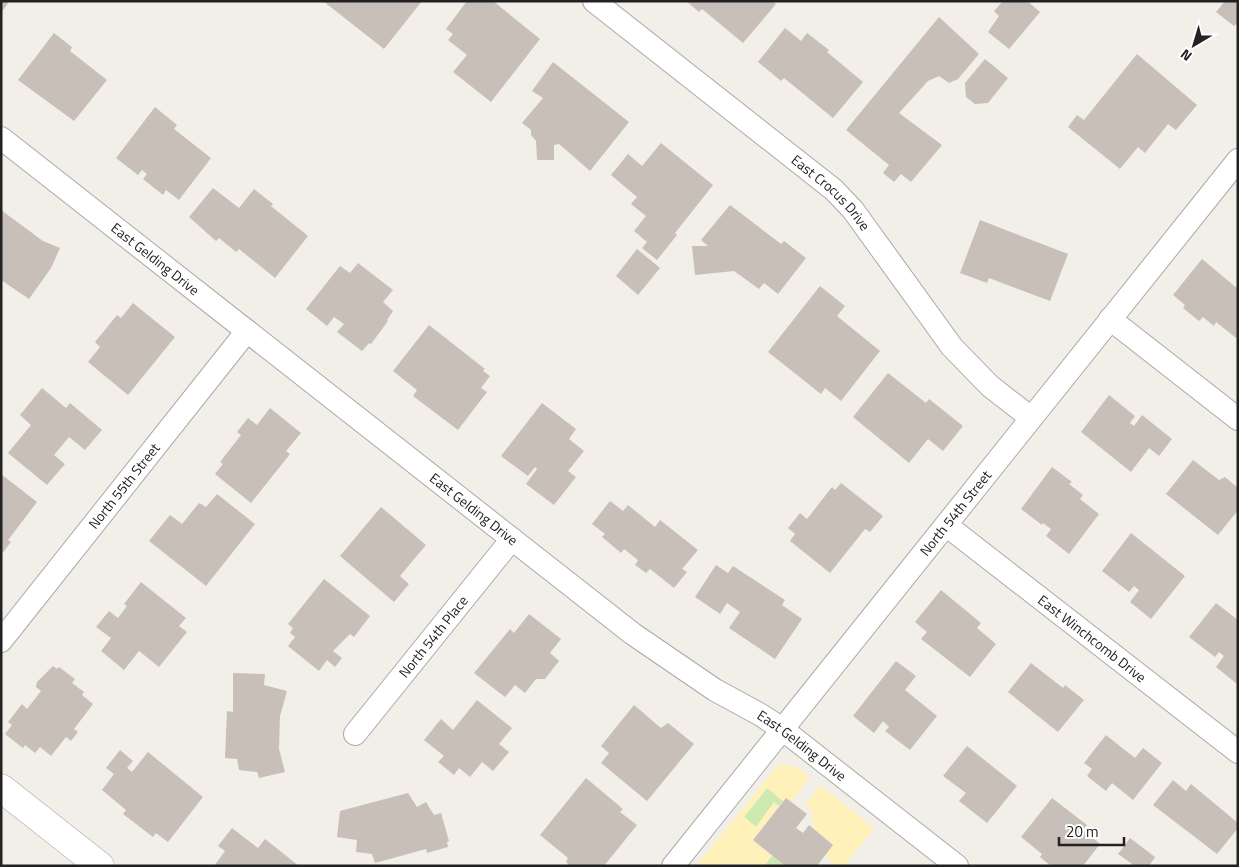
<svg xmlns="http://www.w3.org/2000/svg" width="1239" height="867" font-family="'Titillium Web',sans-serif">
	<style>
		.grass { fill: #cdebb0 }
		.sand { fill: #fff1ba }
		.building { fill: #c7bfb8 }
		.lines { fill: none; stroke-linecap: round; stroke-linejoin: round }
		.minor-casing { stroke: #a9a9a9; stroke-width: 24 }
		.tertiary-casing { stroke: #a9a9a9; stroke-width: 29 }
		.minor { stroke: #fff; stroke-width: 22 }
		.tertiary { stroke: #fff; stroke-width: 28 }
		.labels { text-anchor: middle; stroke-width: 4.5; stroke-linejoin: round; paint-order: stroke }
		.street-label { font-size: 14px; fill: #222; stroke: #fff }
	</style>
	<rect width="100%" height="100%" fill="#f2efe9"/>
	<path class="grass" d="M767,788L783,801L779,806L774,803L756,828L744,817Z
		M772,856L785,866H764Z"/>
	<path class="sand" d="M778,765L795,766L810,777L791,802L786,798L783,801L767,788L744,817L756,827L774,802L779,806L753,840L772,856L764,866H746L741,862L737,866L724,863L721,866H696Z
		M820,785L874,828L844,866H836L825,856L833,844L811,827L816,823L811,819L813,812L805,805Z"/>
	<path class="building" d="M1,1L9,2L1,13Z
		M323,1H422L384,49Z
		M467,1H493L540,39L491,102L453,72L467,55L448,40L453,34L446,29Z
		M686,1H772L776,4L743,43L702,9L699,12Z
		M1003,1H1027L1040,12L1009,49L988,32L999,16L994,11Z
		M1225,1H1238V26L1236,24L1234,26L1216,12Z
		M939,17L979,54L958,79L949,83L939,76L928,81L899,113L942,145L911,182L901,174L894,182L883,173L889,165L846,130Z
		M785,28L801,41L807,33L829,50L827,52L863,82L833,118L784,78L781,81L758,62Z
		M54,33L72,47L70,51L107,80L74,121L18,80Z
		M1137,54L1197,105L1176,130L1168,124L1145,153L1138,147L1120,169L1068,127L1077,115L1084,120Z
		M985,59L1008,78L988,103L975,104L966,97L965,83Z
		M553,62L629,122L590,171L559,144L554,145V160H537L536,141L531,135V130L522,123L543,98L532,91Z
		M155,107L177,125L174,129L211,158L179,200L166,190L163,195L143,179L147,174L142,170L138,175L116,158Z
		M661,143L713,185L675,233L677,235L657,260L642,248L647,242L634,231L646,216L631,204L637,197L611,175L628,154L642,166Z
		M213,188L239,208L254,189L273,204L271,206L308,236L275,278L239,249L236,252L219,238L216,241L189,217Z
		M730,205L781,244L784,241L806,258L778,294L764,283L759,289L734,271L695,275L692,246H708L701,240Z
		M1,210L43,241L60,248L51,268L29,299L1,280Z
		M980,220L1068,254L1050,301L989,278L987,283L960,273Z
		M637,249L660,268L638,295L616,276Z
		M1202,259L1238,289V336L1236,338L1216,322L1214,326L1203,317L1199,321L1183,308L1185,305L1173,295Z
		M358,263L393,290L383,302L393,311L387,320L388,321L371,344L369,343L362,351L337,332L344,324L334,317L327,326L306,309L340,266L350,273Z
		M820,286L845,306L837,316L880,351L841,401L825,388L821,394L768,352Z
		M133,303L175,337L128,395L88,362L100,347L95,342L117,315L121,318Z
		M429,325L485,369L483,371L490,376L481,388L487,392L458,430L413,396L417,390L393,371Z
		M888,373L926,403L929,399L963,426L943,451L928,439L909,463L853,417Z
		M42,388L66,408L70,403L102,430L85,450L69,437L54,455L65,464L47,485L8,453L31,425L20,415Z
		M1109,395L1135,416L1130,423L1134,426L1142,415L1172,439L1159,456L1149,448L1131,472L1081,432Z
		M542,403L576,429L569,439L584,451L568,471L576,477L554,505L526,484L537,469L535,467L528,476L501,456Z
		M270,408L301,433L286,451L290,454L251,503L215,474L223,464L220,462L241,435L237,432L248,418L257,425Z
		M1193,460L1219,480L1225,477L1238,488V510L1218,535L1166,494Z
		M1052,467L1072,482L1069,484L1083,495L1080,499L1099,514L1069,554L1046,536L1051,529L1043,523L1042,525L1021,509Z
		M1,474L37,502L8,540L11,542L1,555Z
		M841,483L883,516L870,532L865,529L830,573L790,541L795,534L788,528L800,513L807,519L832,487L835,490Z
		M217,494L255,524L206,586L149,541L170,515L182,524L199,503L206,507Z
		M610,501L623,511L628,505L655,527L660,520L698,550L682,569L687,572L674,588L650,569L646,573L635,565L638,560L624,549L621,553L602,537L605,534L592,524Z
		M381,507L426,545L400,576L409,584L394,602L340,556Z
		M1131,533L1185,576L1151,619L1130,602L1139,590L1134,586L1129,592L1102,571Z
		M716,565L728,573L733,566L785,600L782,605L802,619L775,659L729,628L740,612L727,603L720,614L695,597Z
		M324,579L370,616L354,637L350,634L333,651L342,658L335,667L327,660L319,671L288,646L295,637L290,633L293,628L288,624Z
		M141,582L186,618L179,626L187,632L159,667L139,651L124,670L101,651L111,638L96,627L109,611L118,618L127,606L124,604Z
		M941,590L981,623L977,628L996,644L970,677L921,639L927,632L915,622Z
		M1216,603L1238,620L1237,684L1216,667L1224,656L1219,652L1215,657L1189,637Z
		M529,614L561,639L550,653L559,661L545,679H536L525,693L515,685L505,697L474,673L510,629L514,633Z
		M896,661L916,676L905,690L937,716L910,750L885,731L889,727L883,721L874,733L853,716Z
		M1031,663L1063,688L1065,685L1084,700L1058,732L1008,692Z
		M53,666L57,669L59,667L75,679L72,683L84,692L82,695L93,704L74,729L78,732L71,741L66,737L51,756L40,747L35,753L25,745L23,748L5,734L12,725L8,722L22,704L27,709L41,691L36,687L37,682Z
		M233,673L265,674L264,685L287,691L280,716L279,749L285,772L259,778L257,772L239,770L237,759L225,758L227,711L233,712Z
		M477,700L512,728L499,744L509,752L493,771L482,762L470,777L459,768L454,775L438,762L444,756L424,740L441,719L453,730Z
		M634,705L661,728L668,723L694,744L647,801L601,763L609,753L601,746Z
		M1106,735L1135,758L1143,748L1162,763L1133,800L1112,783L1106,791L1087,776L1092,769L1084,763Z
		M967,746L1017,786L987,823L959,801L966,793L943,776Z
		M120,750L133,761L127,768L132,772L148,752L203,797L168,842L156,833L153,837L123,814L126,810L102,790L114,774L106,768Z
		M586,778L623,809L620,812L637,825L604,866H570L566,862L568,858L540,835Z
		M1173,780L1186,791L1191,784L1238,823V828L1217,854L1153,805Z
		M408,793L417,807L426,802L434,815L441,813L449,841L447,842L448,847L427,853L426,849L375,863L372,854L356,852L357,840L337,837L340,811Z
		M786,798L807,814L796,828L803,833L809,825L833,845L817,866H785L753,840Z
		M1052,798L1087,825L1083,830L1100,844L1083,866H1051L1040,857L1042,854L1021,837Z
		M232,828L258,848L265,839L299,866H214L225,851L218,846Z
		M1130,838L1155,857L1149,866H1135L1118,854Z"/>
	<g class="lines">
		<defs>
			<g id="minor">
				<path id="s1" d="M594,1L834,190L853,210L952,347L990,386L1031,418"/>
				<path id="s2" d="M1,138L633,634L715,690L761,715L782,729L957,866"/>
				<path d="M1110,319L1238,419"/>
				<path id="s3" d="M946,525L1238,752"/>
				<path id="s4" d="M1,641L247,331"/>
				<path id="s5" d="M355,734L512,539"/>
				<path id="s6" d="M673,866L1238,160"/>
			</g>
			<path id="tertiary" d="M1,788L100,866"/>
		</defs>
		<use href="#minor" class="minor-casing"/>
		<use href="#tertiary" class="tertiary-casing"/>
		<use href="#minor" class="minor"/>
		<use href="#tertiary" class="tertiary"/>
	</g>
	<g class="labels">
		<g class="street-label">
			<text dy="5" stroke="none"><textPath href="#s1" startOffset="305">East Crocus Drive</textPath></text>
			<text dy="5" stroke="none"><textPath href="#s2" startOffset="196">East Gelding Drive</textPath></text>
			<text dy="5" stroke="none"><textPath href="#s4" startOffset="198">North 55th Street</textPath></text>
			<text dy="5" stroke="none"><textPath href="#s2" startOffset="601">East Gelding Drive</textPath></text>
			<text dy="5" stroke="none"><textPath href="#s6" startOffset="452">North 54th Street</textPath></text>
			<text dy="5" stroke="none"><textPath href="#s5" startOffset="125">North 54th Place</textPath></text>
			<text dy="5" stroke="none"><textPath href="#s3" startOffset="185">East Winchcomb Drive</textPath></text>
			<text dy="5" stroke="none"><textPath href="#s2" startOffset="1006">East Gelding Drive</textPath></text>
		</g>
	</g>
	<rect width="1239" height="867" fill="none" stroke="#222222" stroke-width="5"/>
	<g transform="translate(1194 45) rotate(218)" stroke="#ffffff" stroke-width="4" paint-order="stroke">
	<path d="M0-4L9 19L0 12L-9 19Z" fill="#222222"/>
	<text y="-8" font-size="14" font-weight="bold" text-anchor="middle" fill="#222222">N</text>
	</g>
	<path d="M1059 837v8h65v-8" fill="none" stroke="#222222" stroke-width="2.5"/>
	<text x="1066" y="837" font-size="15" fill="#222222" stroke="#ffffff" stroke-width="4" paint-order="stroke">20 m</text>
</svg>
